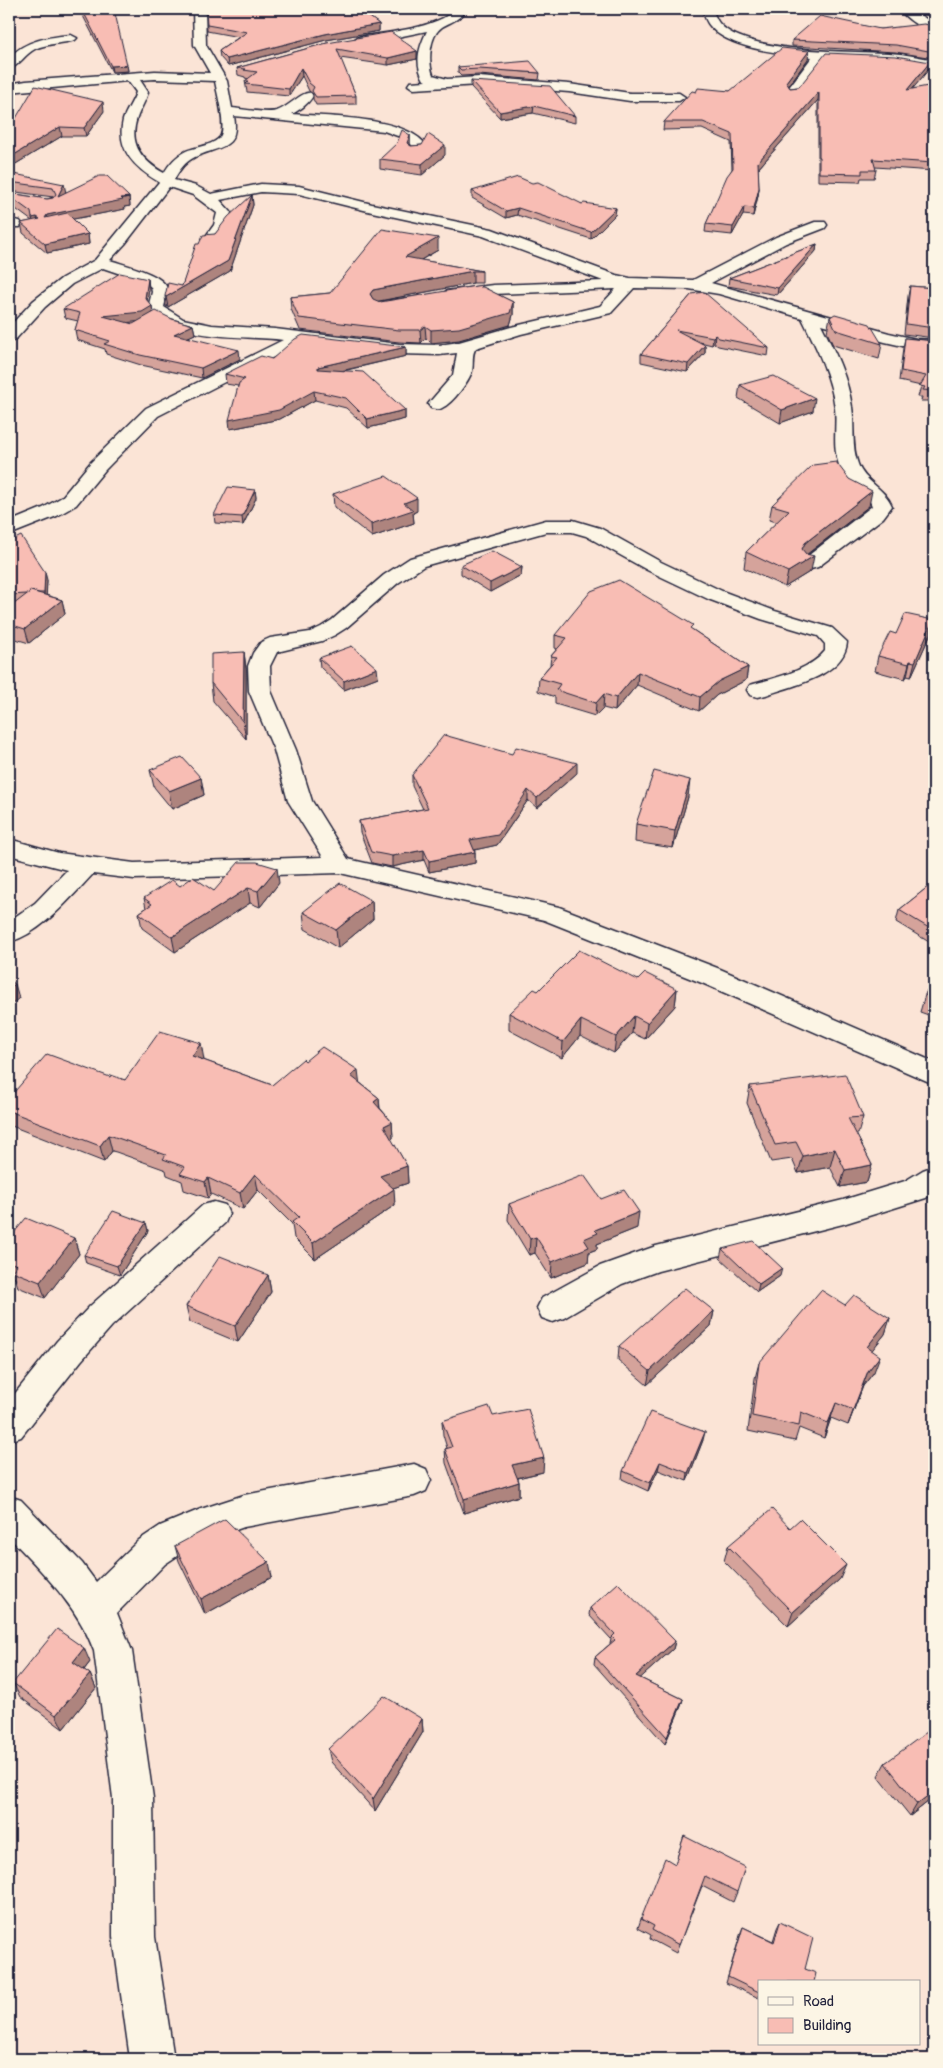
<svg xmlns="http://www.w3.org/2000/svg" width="943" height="2068" font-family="Pangolin,sans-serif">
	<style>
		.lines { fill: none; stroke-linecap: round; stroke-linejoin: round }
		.minor-casing { stroke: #22223b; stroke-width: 3 }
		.minor { fill: #fcf5e5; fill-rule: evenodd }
		.wall { fill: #d5a39b; stroke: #22223b }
		.shaded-wall { fill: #ae847e; stroke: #22223b }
		.building { fill: #f8bdb4; stroke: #22223b }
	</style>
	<rect width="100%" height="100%" fill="#fbe4d6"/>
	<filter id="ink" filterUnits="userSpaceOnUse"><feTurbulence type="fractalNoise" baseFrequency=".02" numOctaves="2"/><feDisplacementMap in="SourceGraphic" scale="10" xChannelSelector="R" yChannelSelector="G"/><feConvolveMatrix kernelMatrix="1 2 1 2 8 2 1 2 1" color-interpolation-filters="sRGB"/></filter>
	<g filter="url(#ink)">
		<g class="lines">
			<defs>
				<path id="minor" d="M193,9H205L206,45L227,81L232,108C243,109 267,114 277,111C289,107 302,91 311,93L313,96C307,105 301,109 292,114C326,117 405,116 426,145L421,155L416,156L409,152L412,145L403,138L384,131L234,116C240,150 218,146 195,157C185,162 179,170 174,180L196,186L211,194L261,184L299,186L372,204L492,229L616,275L630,278L693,280L776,237L815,222H825L827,225L825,228L786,243L711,283L889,333L916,339L934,340V350L916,349L885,342L821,324C834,350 848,377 852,407C855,426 851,446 858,464C864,482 885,488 892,506L883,518L818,567L811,569L804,567L801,563L804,559L872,506C867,489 846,482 839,465C832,446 837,426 835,408C831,376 816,347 802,318L719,294L689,289L634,288L611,313L521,334L476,348C471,354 474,363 472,371C469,381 453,403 442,408C439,410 435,409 431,408L428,404L453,375L457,353L439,355L399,354L303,342L158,416L105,470L76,505L57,516L9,535V522L43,508L62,497L91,462L146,408L283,340C246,335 171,342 148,308L152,292L151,287L144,282L103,268L72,284L45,307L15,340L9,342V327L33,301L62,278L95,260L159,182C135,168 116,150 123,120C126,110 133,102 136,92L128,81L9,92V84L26,81L155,71L210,73L194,45ZM155,79L215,81C217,93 226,124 221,135C217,145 195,147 186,151C176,156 169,164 164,173C143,161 128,145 137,118C140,109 146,101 148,92L140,80ZM169,187L193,195L217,213L214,225L203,240L205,243H215L228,225L231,212L220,200L261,192L299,194L372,212L483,236L603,281L493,285L446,291L444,294L446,297L452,299L493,294L616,289L600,306L511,327L459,342L439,345L399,344L275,329L212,325L183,319L164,307C165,302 168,296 168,291C166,274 124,265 110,260L125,244Z
					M455,9H467C458,21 454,20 442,27C429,36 428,62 433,75L447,79L479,77L569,84L630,93H679L685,97L679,101H630L569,92L479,85L414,89L408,85L410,82L426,81L424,80C414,63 419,47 427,31L358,45L352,41L358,37C383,33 440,28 455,9Z
					M702,9H712C714,13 716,19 719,23C744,54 851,51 889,53C904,54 919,57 934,60V68L895,61L824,58L797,93H789L787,90L812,57C784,54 728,49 710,26C706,22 704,14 702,9Z
					M899,9H911L934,24V30C922,31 906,18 899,9Z
					M71,35L77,38L75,40C62,44 48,43 35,49C25,54 18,67 9,69V58C25,40 49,37 71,35Z
					M9,219L20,221L22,224L20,227H9Z
					M546,520H573L600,528L661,562L722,591L775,611L832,628L847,642C845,675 792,686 766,695L758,697L750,695L747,690L750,685C774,678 809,671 825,651V644L818,636L761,619L708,599L647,570L586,536L572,532H546L424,566L398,583L346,628L335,635L322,641L277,652L270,666L271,691L296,750L312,801L348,859L559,907L720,969L934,1062V1084L702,983L544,920L340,873L134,879L93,874C71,897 41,934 9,942V921L35,903L67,870L9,855V839L59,853L134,863L323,857L288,801L274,750L249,691L248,666L253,653L261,642L270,638L310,632L321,627L332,620L384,575L410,558Z
					M934,1166V1193L926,1198L843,1224L658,1271L622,1284L564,1318L553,1322L542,1318L537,1308L542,1298L600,1266L656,1246L843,1200L905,1181L923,1170Z
					M214,1202L225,1205L229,1214L225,1223L112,1326L81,1361L21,1437L9,1441V1401L57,1341L90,1306L203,1205Z
					M414,1464L426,1469L431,1480L426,1491L414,1496L244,1527L208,1540L186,1550L165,1564L117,1613L132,1651L153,1798L155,1937L174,2059H130L113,1937V1798L94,1651C78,1606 41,1571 9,1537V1496L21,1500L82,1563L96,1582L139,1540L160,1526L201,1509L244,1495Z"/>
			</defs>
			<use href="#minor" class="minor-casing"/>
			<use href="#minor" class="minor"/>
		</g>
		<path class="wall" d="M81,9H82L127,65L128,71L112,72L81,12Z
			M206,9H372V12L364,13L379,24V31L326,40L228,66L220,57L219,51L239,37L207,31Z
			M934,26V58L895,52L792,46V40L880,29Z
			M327,43L417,51V59L388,65L340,58L356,96V104L316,105L313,99V94L309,91L302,76L289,96L247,92L245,81L249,79L245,78V77L238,75L237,68Z
			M808,59L788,85L790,88L929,69L913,88L934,132V171L875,167L876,170L874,178H861L860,182L818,181V100L758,169L759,188L758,196L753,216L743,215L732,235L705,232L706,224L732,169L731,142L702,129L663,130L664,122L696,92L730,91Z
			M458,67L540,73L539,80L479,75L461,76L458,73Z
			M471,81L575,116V123L533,113L500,118L471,87Z
			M104,111L86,136H62L9,168V130Z
			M410,135V145L411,146L422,145L445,155L422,175L380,169V159Z
			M9,173L65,192L129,197L130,206L124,207L125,209L73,219L88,234L89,244L47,253L23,233L21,223L32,221L9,204V193L47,199L53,197L9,191Z
			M472,191L616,208L615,215L591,239L517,215L506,218L472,198Z
			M252,195L253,205L230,271L168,307L166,306L165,296L182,286L199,244L215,234Z
			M817,244L816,251L777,295L728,286L729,278Z
			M438,250L421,260L482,271V283H473L379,301L482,287L513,302V315L510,325L459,340L431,343L426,338L421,343L399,342L300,330L291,309L290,297L330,293Z
			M148,279L149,289L147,301L152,306L153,313L193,325L195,334L188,337L240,359L202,378L141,365L106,354L105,349L77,340L75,330L78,321L65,318L63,309Z
			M910,286L934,288V338L904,334L908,296Z
			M692,294L769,348L768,356L718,346L714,343L712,345L700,342L705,345V353L687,372L641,362V354Z
			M830,317L882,344L879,359L833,345L827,332Z
			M905,338L934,341V401H921L922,397H918L921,386L899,381L903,348Z
			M406,347V356L343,371L405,410V419L368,428L346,408L315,400L280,419L230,429L238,386L226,384L225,374Z
			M740,385L813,411L780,423L738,398Z
			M255,490L256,498L243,525L215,523L214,515Z
			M333,494L417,511L413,513L414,523L372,537L334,507Z
			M772,505L869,506L808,554L811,571L785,587L744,568L746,552L777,522L769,520Z
			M9,542L47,580L46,595L62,600L65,614L29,643L9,637V608L16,603L9,604Z
			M461,565L522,567L521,575L490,592L461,574Z
			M933,620L930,635L911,677L907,676L905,679L875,671L878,656L896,634Z
			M693,630L748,667L746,680L717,695L699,711L637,685L615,711L603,708L595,716L555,704V697L538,691L539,678L550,665L551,656L557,649L555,648V635Z
			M244,652L246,669V739L213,701L211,683Z
			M319,658L378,677L344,690L320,667Z
			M150,770L201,778L204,795L172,809L154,787Z
			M577,773L537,808L528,800L497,845L474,850L475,852V863L429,872L424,860L392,867L372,863L360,832L359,821L423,809L412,786V775Z
			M688,797L673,848L635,842L636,824Z
			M934,882V945L896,922L899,910Z
			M279,883L260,907L250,903L175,952L142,928L139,913L146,908L144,898L180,886L214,891Z
			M372,901L373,919L338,948L305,929L303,912Z
			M934,975V1017L920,1012L925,995Z
			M638,980L677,989L675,1006L645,1039L632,1033L614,1053L580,1036L562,1058L509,1030V1013L538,991Z
			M203,1060L272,1085L305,1061L359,1082L379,1098L380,1108L392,1122L393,1138L391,1139L407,1166L408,1183L393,1188L395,1205L315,1259L294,1238L292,1224L258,1190L243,1209L211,1194L208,1198L184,1190L182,1181L167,1175L166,1170L116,1152L112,1151L104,1162L9,1125V1098L110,1077L125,1080Z
			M750,1086L863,1117L858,1134H856L872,1165L867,1182L840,1187L830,1167L798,1173L792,1159L771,1162L747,1103Z
			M601,1199L637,1228L597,1244V1249L589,1252L588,1263L551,1278L535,1253L529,1255L508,1220L509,1204Z
			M146,1223L148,1231L120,1275L86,1263L84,1255Z
			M74,1238L79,1254L45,1298L18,1287L15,1278L9,1276V1239Z
			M722,1249L780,1276L757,1292L720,1258Z
			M268,1275L271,1292L238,1342L190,1322L186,1306Z
			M845,1305L890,1318L885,1334L871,1351L874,1372L863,1386L848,1425L831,1418L824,1438L799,1428L795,1441L748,1431L755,1378L759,1363Z
			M714,1311L711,1326L647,1385L618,1360L619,1346Z
			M493,1416L543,1472L518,1478L519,1482V1496L464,1513L446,1463L445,1449L447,1448L443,1435L442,1421Z
			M703,1440L687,1481L658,1470L648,1491L622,1479L623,1471Z
			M175,1546L272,1577L205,1614L179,1561Z
			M728,1546L840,1579L788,1626L724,1561Z
			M590,1608L675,1641L673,1649L640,1678L683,1699L681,1706L665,1744L594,1664L595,1657L610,1644L611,1639L589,1615Z
			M90,1662L84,1670L90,1674L96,1688L63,1729L20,1697L13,1683Z
			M422,1719L423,1732L375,1811L331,1762L328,1749Z
			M934,1733V1797L910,1816L878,1776L885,1763Z
			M684,1836L737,1892L733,1902L702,1886L676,1953L650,1939L651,1935L638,1928L641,1919L675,1864Z
			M780,1922L805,1969L814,1982H759V1998L726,1983L741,1932L743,1927L773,1941L777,1928Z"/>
		<path class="shaded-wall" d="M356,9H372V12L356,13Z
			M379,24V31L326,40L228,66L227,59L325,34Z
			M417,51V59L388,65V58Z
			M809,51L808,59L786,89V82Z
			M930,62L929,69L906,97L907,90Z
			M127,65L128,71L112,72L111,66Z
			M301,68L302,76L289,96V89Z
			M819,92L818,100L757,170L758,162Z
			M103,102L104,111L86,136L84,128Z
			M534,106L533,113L500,118V112Z
			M60,127L62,136L9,168V158Z
			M410,135V145L407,143Z
			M445,145V155L422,175V164Z
			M64,184L66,193L58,196Z
			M759,188L758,196L753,216L754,208Z
			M252,195L253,205L230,271L168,307L166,297L228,261Z
			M129,197L130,206L124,207L125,209L48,224L45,218L47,215Z
			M744,207L743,215L732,235L733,227Z
			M518,208L517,215L506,218V211Z
			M616,208L615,215L591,239V232Z
			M37,217L39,226L34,227L32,218Z
			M88,234L89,244L47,253L45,244Z
			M438,238V250L405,269V257Z
			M817,244L816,251L777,295L778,288Z
			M473,271V283L374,302L370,294L373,290Z
			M148,279L149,289L146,308L145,298Z
			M513,302V315L510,325L459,340L431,343V330Z
			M152,306L153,316L143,321L104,325L103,316Z
			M193,325L195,334L175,343L174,334Z
			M425,326L426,338L421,343L420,330Z
			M715,335L714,343L712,345L713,337Z
			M705,345V353L687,372L688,364Z
			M406,347V356L319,376L318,367Z
			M239,350L240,359L202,378L201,368Z
			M314,391L315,400L280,419L230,429L229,420Z
			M815,398L813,411L780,423L782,410Z
			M405,410V419L368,428L367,419Z
			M255,490L256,498L243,525L242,517Z
			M872,491L869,506L802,558V549L805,543Z
			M417,498V511L413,513L414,523L372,537L371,524L404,503Z
			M814,556L811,571L785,587L788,572Z
			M522,567L521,575L490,592V583Z
			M45,572L47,580L46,602L44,593Z
			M62,600L65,614L29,643L25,629Z
			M933,620L930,635L911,677L915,662Z
			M244,652L246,669V739L243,722Z
			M910,661L907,676L905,679L909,664Z
			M748,667L746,680L717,695L699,711L700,697L719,681Z
			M377,668L378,677L344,690V681Z
			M638,672L637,685L615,711L616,698Z
			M604,694L603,708L595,716L596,703Z
			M577,763V773L537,808V798Z
			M201,778L204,795L172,809L169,791Z
			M690,780L688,797L673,848L675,831Z
			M528,790V800L497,845L470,851V840Z
			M424,850V860L392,867V856Z
			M475,852V863L429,872V861Z
			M277,868L279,883L260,907L258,891Z
			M248,888L250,903L175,952L172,937Z
			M372,901L373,919L338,948L336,930Z
			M15,984L19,998L9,1007V989Z
			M677,989L675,1006L645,1039L647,1023Z
			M634,1016L632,1033L614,1053L616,1037Z
			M581,1020L580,1036L562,1058L563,1042Z
			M201,1043L204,1060L192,1056Z
			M358,1070L360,1086L351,1076Z
			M379,1098L380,1114L374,1102Z
			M392,1122L393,1138L385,1142L384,1126Z
			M108,1135L112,1151L104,1162L100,1146Z
			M835,1149L830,1167L798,1173L803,1156Z
			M872,1165L867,1182L840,1187L845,1170Z
			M407,1166L408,1183L381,1192L380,1176Z
			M255,1174L258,1190L243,1209L240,1193Z
			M208,1178L211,1194L208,1198L205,1182Z
			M394,1189L395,1205L315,1259L313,1243Z
			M639,1212L637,1228L597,1244V1249L589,1252L588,1263L551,1278L552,1262L595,1230Z
			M146,1223L148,1231L120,1275L117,1266Z
			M536,1237L535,1253L529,1255L530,1239Z
			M74,1238L79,1254L45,1298L40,1282Z
			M782,1268L780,1276L757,1292L759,1284Z
			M268,1275L271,1292L238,1342L235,1326Z
			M714,1311L711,1326L647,1385L650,1371Z
			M890,1318L885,1334L862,1363L867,1347Z
			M880,1356L874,1372L863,1386L848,1425L868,1371Z
			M836,1403L831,1418L824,1438L828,1423Z
			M705,1432L703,1440L687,1481L688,1473Z
			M544,1458L543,1472L512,1479V1465Z
			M660,1462L658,1470L648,1491L650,1483Z
			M519,1482V1496L464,1513V1499Z
			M269,1562L272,1577L205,1614L201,1599Z
			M846,1565L840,1579L788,1626L793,1612Z
			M675,1641L673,1649L635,1683L636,1676Z
			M84,1648L90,1662L79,1676L73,1662Z
			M90,1674L96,1688L63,1729L56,1715Z
			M683,1699L681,1706L665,1744L667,1737Z
			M422,1719L423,1732L375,1811L373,1799Z
			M934,1791V1797L910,1816L917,1804Z"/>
		<path class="building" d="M82,9H114L127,65L111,66Z
			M206,9H359L379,24L325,34L227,59L219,51L247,32L207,25Z
			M820,16L880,29L924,24L934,26V52L896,45L792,40Z
			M391,32L417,51L388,58L337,49L356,96L316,97L312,91L314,87L309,83L301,68L289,89L246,84L249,81H245L257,72L244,70L246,69L237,68L327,43Z
			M782,48L809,51L786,82L790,88L799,87L826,53L896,56L930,62L907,90L928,86L934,132V163L873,159L876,170H862V174L819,173V92L758,162L759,188L754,208L744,207L733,227L706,224L727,176L733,168L732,134L703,122H664L692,91L696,92L698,88L730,91Z
			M530,61L540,73L479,69L461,70L458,67Z
			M471,81L550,86L575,116L534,106L500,112Z
			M35,86L103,102L84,128L60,127L9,158V130Z
			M402,130L410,135L407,143L411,146L422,145L428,134L445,145L422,164L380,159L397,143Z
			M9,173L64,184L58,196L99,176H107L129,197L121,198L123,200L47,215L45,218L67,213L88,234L45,244L21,223L40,219L37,217L32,218L31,212L9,196V193L47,199L53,198L56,194L53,188L9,182Z
			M518,177L532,183L538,182L582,204L584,203L616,208L591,232L518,208L506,211L472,191Z
			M252,195L228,261L166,297L165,296L168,283L182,286L196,244H199L203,235L215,234L228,217Z
			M382,229L438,238L405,257L482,271H473L373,290L370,294L373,299L380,302L482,285L480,287H483L513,302L510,313L459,328L431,330L425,326L420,330H399L299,318L290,297L330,293Z
			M817,244L778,288L729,278Z
			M120,273L148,279L145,298L152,306L142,312L103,316L133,324L156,311L172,319L193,325L174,334L239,350L201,368L140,355L104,344L110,341L75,330L80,313L63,309Z
			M910,286L934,288V328L906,324Z
			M704,292L769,348L719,338L715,335L713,337L676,330L705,345L688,364L641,354L692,294Z
			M835,314L870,324L882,344L836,330L830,317Z
			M303,335L406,347L318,367V369L363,372L405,410L367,419L346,398L314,391L279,410L229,420L239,383L245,379L225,374L261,356L272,359L295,339Z
			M905,338L934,341V391L923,390L925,387L920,386L926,376L901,371Z
			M773,376L815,398L782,410L740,385Z
			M836,462L849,479L872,491L805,543L802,549L806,554L814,556L788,572L746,552L789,510L772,505L813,465Z
			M386,476L417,498L404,503L413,510L371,524L333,494Z
			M228,487L255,490L242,517L214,515Z
			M21,536L45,572L44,593H39L31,591L27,594L9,595V542Z
			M492,551L522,567L490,583L461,565Z
			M619,580L693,625L690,628L748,667L719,681L700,697L638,672L616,698L604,694L596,703L556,690L560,684L539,678L557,657L551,656L567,638L555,635L591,591Z
			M31,591L62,600L25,629L9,624V608Z
			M905,614L933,620L915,662L910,661L909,664L878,656L890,632L896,634Z
			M352,646L377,668L344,681L319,658Z
			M244,652L243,722L211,683V654Z
			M444,735L512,754L516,747L577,763L537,798L528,790L498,835L470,840L475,852L429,861L424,850L392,856L371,852L359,821L428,808L412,775Z
			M182,757L201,778L169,791L150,770Z
			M654,771L690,780L675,831L636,824Z
			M239,862H257L277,868L258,891L248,888L172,937L139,913L152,904L144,898L172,880L180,886L193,877L214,891Z
			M934,882V931L899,910Z
			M340,883L372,901L336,930L303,912Z
			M579,950L638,980L645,973L677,989L647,1023L634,1016L616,1037L581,1020L563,1042L509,1013L534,989L538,991Z
			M934,975V998L925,995Z
			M9,980L15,984L9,989Z
			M160,1031L201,1043L192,1056L272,1085L303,1059L305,1061L322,1047L358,1070L351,1076L379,1098L374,1102L392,1122L384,1126L407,1166L380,1176L394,1189L313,1243L292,1222L299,1217L255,1174L240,1193L208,1178L205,1182L180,1174L185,1167L163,1159L166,1155L112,1136L108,1135L100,1146L9,1111V1098L47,1054L110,1077L111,1075L125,1080Z
			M845,1074L863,1117L848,1118L872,1165L845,1170L835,1149L803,1156L796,1142L775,1145L750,1086Z
			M584,1175L601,1199L624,1190L639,1212L595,1230L598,1233L584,1239L589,1247L552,1262L536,1237L530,1239L509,1204Z
			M113,1211L146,1223L117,1266L84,1255Z
			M26,1218L74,1238L40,1282L12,1271L17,1265L9,1262V1239Z
			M753,1241L782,1268L759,1284L722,1249Z
			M220,1256L268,1275L235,1326L186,1306Z
			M685,1288L714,1311L650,1371L619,1346Z
			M821,1290L845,1305L854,1295L890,1318L867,1347L880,1356L868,1371L853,1410L836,1403L828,1423L801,1412L799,1426L752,1416L759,1363Z
			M489,1406L493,1416L528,1409L544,1458L512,1465L519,1482L464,1499L445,1449L452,1447L442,1421Z
			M650,1412L705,1432L688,1473L660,1462L650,1483L623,1471Z
			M772,1509L790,1528L800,1519L846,1565L793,1612L728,1546Z
			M225,1519L269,1562L201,1599L175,1546Z
			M618,1583L675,1641L636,1676L683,1699L667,1737L595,1657L615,1640L612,1637L615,1634L590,1608Z
			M57,1629L84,1648L73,1662L90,1674L56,1715L13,1683Z
			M384,1696L422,1719L373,1799L328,1749Z
			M931,1729L934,1733V1791L917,1804L885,1763Z
			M684,1836L745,1867L737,1892L705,1876L679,1945L652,1930L654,1926L641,1919L665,1858L675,1864Z
			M780,1922L813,1938L805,1969L816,1973L814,1982H769L766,1981V1982H759V1992L728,1977L743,1927L774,1942Z"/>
	</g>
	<rect width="943" height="2068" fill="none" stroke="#fcf5e5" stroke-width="30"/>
	<rect x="15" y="15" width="913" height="2038" fill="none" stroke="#22223b" stroke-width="2" filter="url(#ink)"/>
	<rect x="758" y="1980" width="162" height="65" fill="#fcf5e5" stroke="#a5a1a1"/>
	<rect x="768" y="1997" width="25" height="8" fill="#fcf5e5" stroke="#a5a1a1"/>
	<text x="803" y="2006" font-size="15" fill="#22223b">Road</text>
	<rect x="768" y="2018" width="25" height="15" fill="#f8bdb4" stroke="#a5a1a1"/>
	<text x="803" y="2030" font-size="15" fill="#22223b">Building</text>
</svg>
